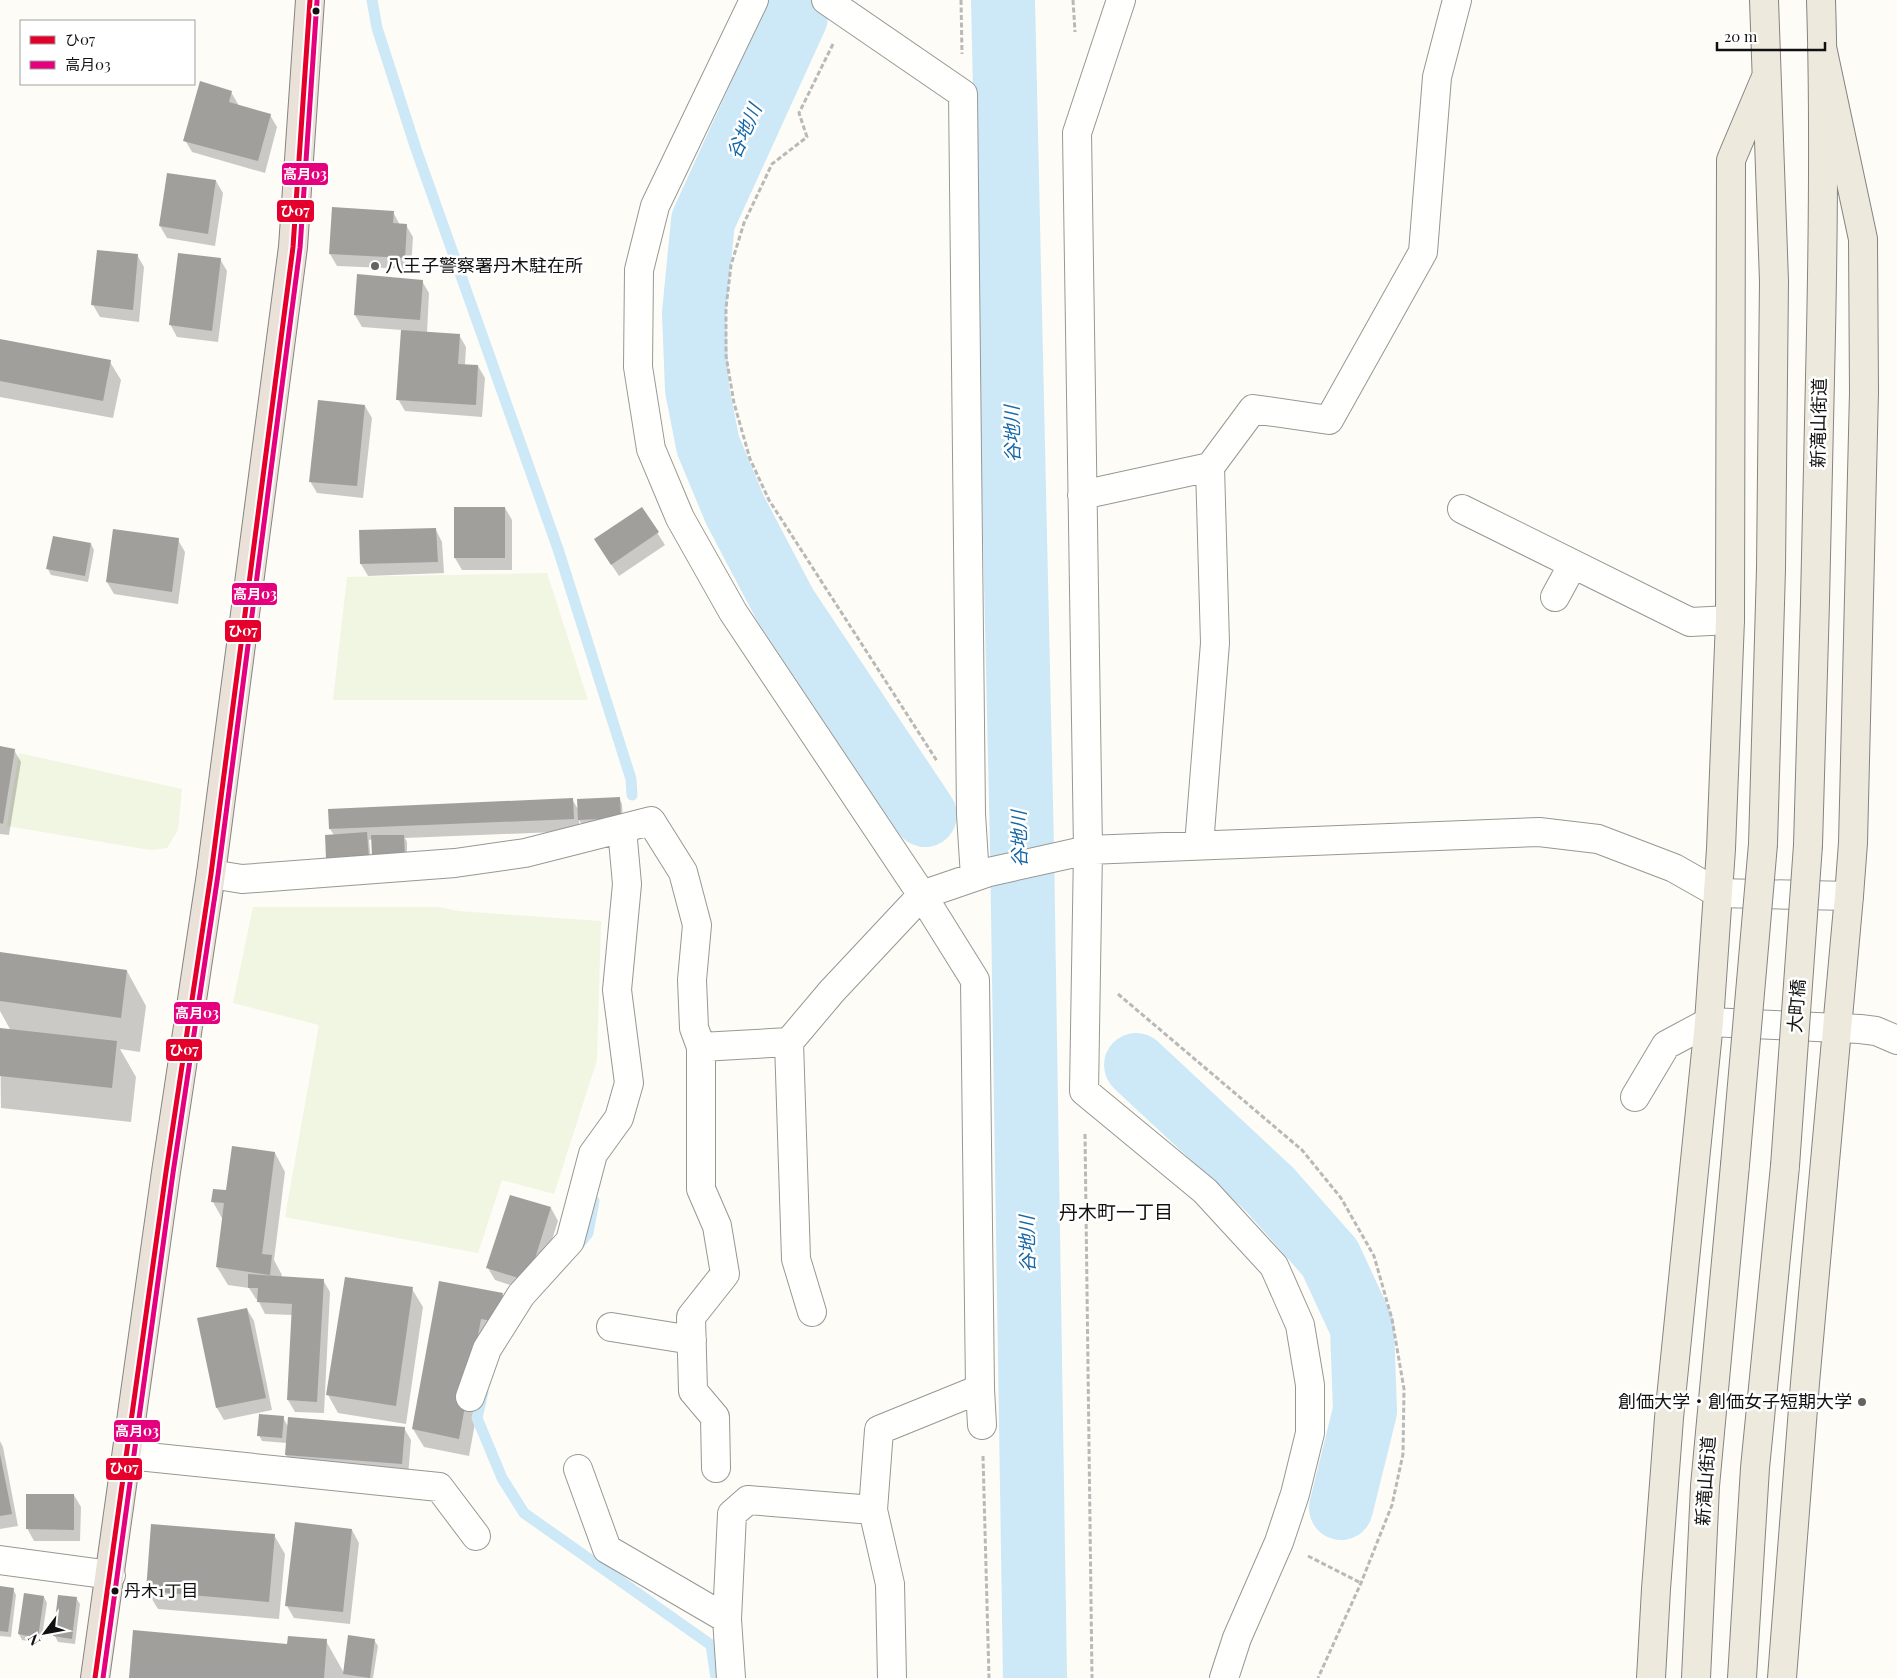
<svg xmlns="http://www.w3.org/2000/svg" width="1897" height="1678" font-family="'Playfair Display','Noto Sans JP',serif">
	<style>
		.pitch { fill: #f0f6e1 }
		.shadow { fill: #0003 }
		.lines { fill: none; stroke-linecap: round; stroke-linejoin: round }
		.stream { stroke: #cde8f7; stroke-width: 11 }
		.river { stroke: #cde8f7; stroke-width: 64 }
		.building { fill: #a19f9c }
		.minor-casing { stroke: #979795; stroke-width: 30 }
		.major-casing { stroke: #858482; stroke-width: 30 }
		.highway-casing { stroke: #858482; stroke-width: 30 }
		.path { stroke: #b9b9b8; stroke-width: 3; stroke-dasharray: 5 2.5; stroke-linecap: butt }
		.minor { stroke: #fffffe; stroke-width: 28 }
		.major { stroke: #ede9dc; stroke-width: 28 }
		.highway { stroke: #eae1d8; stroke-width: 28 }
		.major-bridge-casing { stroke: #858482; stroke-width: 30; stroke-linecap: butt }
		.major-bridge { stroke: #ede9dc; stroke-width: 28 }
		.bus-1-casing { stroke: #fff; stroke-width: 9 }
		.bus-2-casing { stroke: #fff; stroke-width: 9 }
		.bus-1 { stroke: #e4002b; stroke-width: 5 }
		.bus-2 { stroke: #e5007d; stroke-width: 5 }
		.bus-dot { fill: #111; stroke: #fff; stroke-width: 2 }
		.poi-dot { fill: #646362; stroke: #fff; stroke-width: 2 }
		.labels { text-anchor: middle; stroke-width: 5; stroke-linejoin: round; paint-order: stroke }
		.bus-label { font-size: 17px; fill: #111; stroke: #fff; text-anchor: start }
		.poi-label { font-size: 18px; fill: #111; stroke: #fff; text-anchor: start }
		.street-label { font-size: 18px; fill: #111; stroke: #fff }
		.water-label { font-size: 19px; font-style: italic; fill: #1768a6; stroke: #fff }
		.neighbourhood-label { font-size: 19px; fill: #111; stroke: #fff }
		.line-badge { stroke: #fff; stroke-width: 2 }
		.badge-label { font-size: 14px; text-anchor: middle; font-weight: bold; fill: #fff }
	</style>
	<rect width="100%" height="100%" fill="#fdfcf7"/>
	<path class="pitch" d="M547,573L588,700H333L347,577Z
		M19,753L182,789L178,830L167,848L150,850L7,826Z
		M253,907H439L458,911L601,921L597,1060L554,1194L502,1180L478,1253L285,1217L319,1025L233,1003Z"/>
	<path class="shadow" d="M231,92L238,104V106L270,115L277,127L265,173L192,152L185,140Z
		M216,181L223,193L215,246L167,238L160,226Z
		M393,212L400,225H406L413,237L411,269L337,266L330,254Z
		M137,255L144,267L139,322L100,317L93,305Z
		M220,259L227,271L218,342L177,337L170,324Z
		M422,281L429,293L427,333L459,335L466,347L465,365L478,366L485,378L482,417L405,411L398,399L402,330L362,327L355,315Z
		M0,340L110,362L121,380L113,418L0,397Z
		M365,406L372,418L363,498L317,493L310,481Z
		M505,508L512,520V570H462L455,558Z
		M642,509L665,545L619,576L595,540Z
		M114,530L178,540L185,552L178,604L114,594L107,582Z
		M436,530L442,542L444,573L368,576L361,564L360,531Z
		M91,544L94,550L88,582L51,575L48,569Z
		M0,747L14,750L21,762L9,835L0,834Z
		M619,798L622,804L623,823L583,826L579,820L580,831L405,838L407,842V855L373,839L369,840L371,863L334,835L330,829L572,799L579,811Z
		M0,953L127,971L146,1006L140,1052L120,1049L136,1077L131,1122L1,1108L0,1029L11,1031L0,1011Z
		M275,1153L285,1172L274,1260L282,1275L281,1277L323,1280L330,1292L324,1413L295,1412L288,1400L293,1315L265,1314L258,1300L256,1299L249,1288L228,1285L217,1267L223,1220L213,1202Z
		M551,1208L558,1221L535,1293L495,1280L488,1268Z
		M440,1283L502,1294L513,1313L491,1336L469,1456L424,1447L413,1429Z
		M412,1289L423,1307L406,1424L338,1413L328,1395Z
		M247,1309L254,1321L272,1410L224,1420L217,1408L199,1319Z
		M283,1417L288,1427L404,1428L411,1440L408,1476L293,1467L286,1455L287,1443L262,1441L259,1435Z
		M0,1441L3,1447L18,1526L0,1529Z
		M74,1495L81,1507L80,1541H34L27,1528Z
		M352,1530L359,1543L350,1624L294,1618L287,1606Z
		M274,1535L285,1554L279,1619L158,1609L147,1591Z
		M0,1587L13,1589L16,1595L11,1637L0,1636Z
		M44,1597L47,1603L41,1643L22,1640L19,1634Z
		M76,1598L80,1604L75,1644L58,1642L55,1636Z
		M374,1640L378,1646L373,1678H346V1677V1678H130L288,1645L326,1641L344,1673Z"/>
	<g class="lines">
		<path class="stream" d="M372,0L377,28L416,149L558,549L631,779L632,795
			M576,1248L588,1233L594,1201
			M483,1392L477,1418L502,1478L524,1513L711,1645L716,1678"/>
		<path class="river" d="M1003,0L1022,848L1035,1678
			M796,17L703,221L694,313L697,389L708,445L735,510L785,605L925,815
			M1136,1065L1270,1190L1330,1258L1362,1327L1365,1411L1341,1508"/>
	</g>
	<path class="building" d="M200,81L232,91L229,102L271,114L258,161L183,141Z
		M167,173L216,180L208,234L159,226Z
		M332,207L394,211L393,223L407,224L405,258L329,254Z
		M97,250L138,254L133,310L91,305Z
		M178,253L221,258L212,331L169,325Z
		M357,274L423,280L420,320L354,315Z
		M401,330L460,334L458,364L478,365L476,405L396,400Z
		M0,339L111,360L103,401L0,381Z
		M318,400L365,405L357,486L309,482Z
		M454,507H505V558H454Z
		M642,507L659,532L611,565L594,539Z
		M436,528L438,562L360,564L359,530Z
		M113,529L179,538L172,592L106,582Z
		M53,536L91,543L85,576L46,569Z
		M0,746L15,749L3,824L0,823Z
		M620,797L621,818L578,820L577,799Z
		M573,798L574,819L329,829L328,809Z
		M367,832L369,858L326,859L325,835Z
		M371,835H404L405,856L372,857Z
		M0,952L127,970L121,1018L0,1001Z
		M0,1028L117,1041L112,1088L0,1076Z
		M232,1146L275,1152L262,1254L272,1255L270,1275L216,1267L224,1203L211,1202L213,1189L226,1190Z
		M510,1195L551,1207L528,1281L486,1268Z
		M248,1274L324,1279L317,1402L287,1400L292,1304L257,1302L258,1288H248Z
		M345,1277L413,1287L396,1406L326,1395Z
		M439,1281L503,1293L498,1322L481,1319L459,1439L412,1429Z
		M247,1308L266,1398L216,1408L197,1318Z
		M259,1414L284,1416L282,1438L257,1436Z
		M288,1417L405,1427L402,1464L285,1455Z
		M0,1454L12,1514L0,1516Z
		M26,1494H74V1530L26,1529Z
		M295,1522L352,1529L343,1612L285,1606Z
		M151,1524L275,1534L269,1602L146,1591Z
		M0,1586L14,1588L8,1632L0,1631Z
		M24,1593L44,1596L38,1638L18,1634Z
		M58,1595L77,1597L72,1639L53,1636Z
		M133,1630L287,1644L288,1636L327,1639L324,1678H129Z
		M348,1635L375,1639L370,1678L343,1674Z"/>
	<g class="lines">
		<defs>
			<path id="minor" d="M754,0L655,206L639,270L638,367L651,449L680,518L733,612L922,895L975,980L980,1389L879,1430L873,1510L890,1584L892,1678
				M826,0L963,94L971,814L975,877
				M1121,0L1077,133L1088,850L1084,1091L1205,1191L1274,1266L1300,1325L1310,1385V1433L1295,1494L1279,1542L1237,1638L1224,1678
				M1082,495L1210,467L1253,409L1329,420L1423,252L1437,77L1457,0
				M1462,509L1690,622L1730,620
				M1555,597L1573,564
				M1199,845L1215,643L1210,467
				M211,874L242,879L455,863L525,853L651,821L683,872L697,925L692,980L694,1028L701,1047L789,1042L832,991L922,895L989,872L1088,850L1539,832L1598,839L1674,868L1718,893L1849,896
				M789,1042L796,1259L812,1312
				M701,1047V1189L717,1226L725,1274L691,1317L693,1391L715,1417L716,1468
				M1635,1097L1666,1045L1709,1022L1860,1029L1876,1031L1897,1040
				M611,1327L692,1340
				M980,1389L982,1425
				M470,1397L487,1349L521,1295L570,1241L593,1154L619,1118L629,1083L617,990L627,884L622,829
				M128,1455L439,1487L476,1536
				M578,1469L607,1549L727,1619L731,1678
				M0,1560L111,1575
				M727,1619L732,1514L748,1500L873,1510"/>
			<path id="major" d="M1763,844L1771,569L1774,281L1764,0
				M1808,845C1813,689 1817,534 1820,378C1823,252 1825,126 1821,0
				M1651,1678L1656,1589L1669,1418L1709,1022L1721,849L1730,620L1731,160L1766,77
				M1696,1678L1705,1486L1735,1165
				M1742,1678L1755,1468L1785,1166
				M1782,1678L1805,1383L1849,896L1853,843L1864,392L1863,239L1822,47"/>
			<path id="highway" d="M95,1678L166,1172L211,874L293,247L310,0"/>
		</defs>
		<use href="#minor" class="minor-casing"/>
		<use href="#major" class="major-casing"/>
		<use href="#highway" class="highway-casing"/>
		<path class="path" d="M961,0L962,54
			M1073,0L1075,32
			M833,44L799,113L807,137L772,164L744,223L731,265L726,308V356L734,403L750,459L769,500L937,761
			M1118,994L1302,1150L1341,1198L1374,1256L1392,1319L1404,1389L1403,1454L1392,1505L1361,1583L1318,1678
			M1085,1134L1092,1678
			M983,1456L989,1678
			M1308,1556L1361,1583"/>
		<use href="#minor" class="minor"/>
		<use href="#major" class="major"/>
		<use href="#highway" class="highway"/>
		<defs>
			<path id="major-bridge" d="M1735,1165L1763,844
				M1785,1166L1808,845"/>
		</defs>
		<use href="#major-bridge" class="major-bridge-casing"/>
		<use href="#major-bridge" class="major-bridge"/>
		<defs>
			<path id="bus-1" d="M95,1678L166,1172L211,874L293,247L310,0"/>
			<path id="bus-2" d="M103,1678L173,1173L218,875L300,248L317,1"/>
		</defs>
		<use href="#bus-1" class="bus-1-casing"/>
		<use href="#bus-2" class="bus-2-casing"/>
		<use href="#bus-1" class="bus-1"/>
		<use href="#bus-2" class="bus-2"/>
	</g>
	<g class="bus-dot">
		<circle cx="316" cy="11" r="4.5"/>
		<circle cx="115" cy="1591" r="4.5"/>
	</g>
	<g class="poi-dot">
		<circle cx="375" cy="266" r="5"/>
		<circle cx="1862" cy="1402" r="5"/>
	</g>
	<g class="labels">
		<g class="bus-label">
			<text x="124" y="1597">丹木1丁目</text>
		</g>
		<g class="poi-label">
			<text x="385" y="272">八王子警察署丹木駐在所</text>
			<text x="1852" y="1408" text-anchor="end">創価大学・創価女子短期大学</text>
		</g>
		<g class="street-label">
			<text transform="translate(1819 423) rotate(-89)" y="6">新滝山街道</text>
			<text transform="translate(1797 1006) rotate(-86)" y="6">大町橋</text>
			<text transform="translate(1706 1481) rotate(-86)" y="6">新滝山街道</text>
		</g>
		<g class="water-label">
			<text transform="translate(744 131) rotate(-66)" y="7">谷地川</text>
			<text transform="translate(1012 434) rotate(-91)" y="7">谷地川</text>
			<text transform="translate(1019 839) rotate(-91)" y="7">谷地川</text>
			<text transform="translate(1027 1244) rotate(-91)" y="7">谷地川</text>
		</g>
		<g class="neighbourhood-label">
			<text x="1116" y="1219">丹木町一丁目</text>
		</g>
	</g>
	<g class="line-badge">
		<rect x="281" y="162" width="48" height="24" rx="5" fill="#e5007d"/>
		<rect x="276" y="199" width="39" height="24" rx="5" fill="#e4002b"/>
		<rect x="231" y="582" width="47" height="24" rx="5" fill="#e5007d"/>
		<rect x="224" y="619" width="38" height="24" rx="5" fill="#e4002b"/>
		<rect x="173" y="1001" width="48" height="24" rx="5" fill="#e5007d"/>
		<rect x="165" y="1038" width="38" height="24" rx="5" fill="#e4002b"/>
		<rect x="113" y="1419" width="48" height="24" rx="5" fill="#e5007d"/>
		<rect x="105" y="1457" width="38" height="24" rx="5" fill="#e4002b"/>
	</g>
	<g class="badge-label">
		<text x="305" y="179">高月03</text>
		<text x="295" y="216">ひ07</text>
		<text x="255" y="599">高月03</text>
		<text x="243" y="636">ひ07</text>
		<text x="197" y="1018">高月03</text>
		<text x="184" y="1055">ひ07</text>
		<text x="137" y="1436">高月03</text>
		<text x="124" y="1473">ひ07</text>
	</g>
	<rect x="20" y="20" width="175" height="65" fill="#ffffff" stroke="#a0a0a0"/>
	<rect x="30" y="36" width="25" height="8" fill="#e4002b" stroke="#a0a0a0"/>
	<text x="65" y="45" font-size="15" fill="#111111">ひ07</text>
	<rect x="30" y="61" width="25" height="8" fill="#e5007d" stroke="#a0a0a0"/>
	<text x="65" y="70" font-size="15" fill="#111111">高月03</text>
	<g transform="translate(45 1633) rotate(238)" stroke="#ffffff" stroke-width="4" paint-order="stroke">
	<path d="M0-4L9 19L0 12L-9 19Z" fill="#111111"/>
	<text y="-8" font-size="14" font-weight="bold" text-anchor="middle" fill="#111111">N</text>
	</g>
	<path d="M1717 42v8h108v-8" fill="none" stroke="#111111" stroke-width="2.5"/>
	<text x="1724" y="42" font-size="15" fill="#111111" stroke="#ffffff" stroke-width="4" paint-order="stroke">20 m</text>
</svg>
